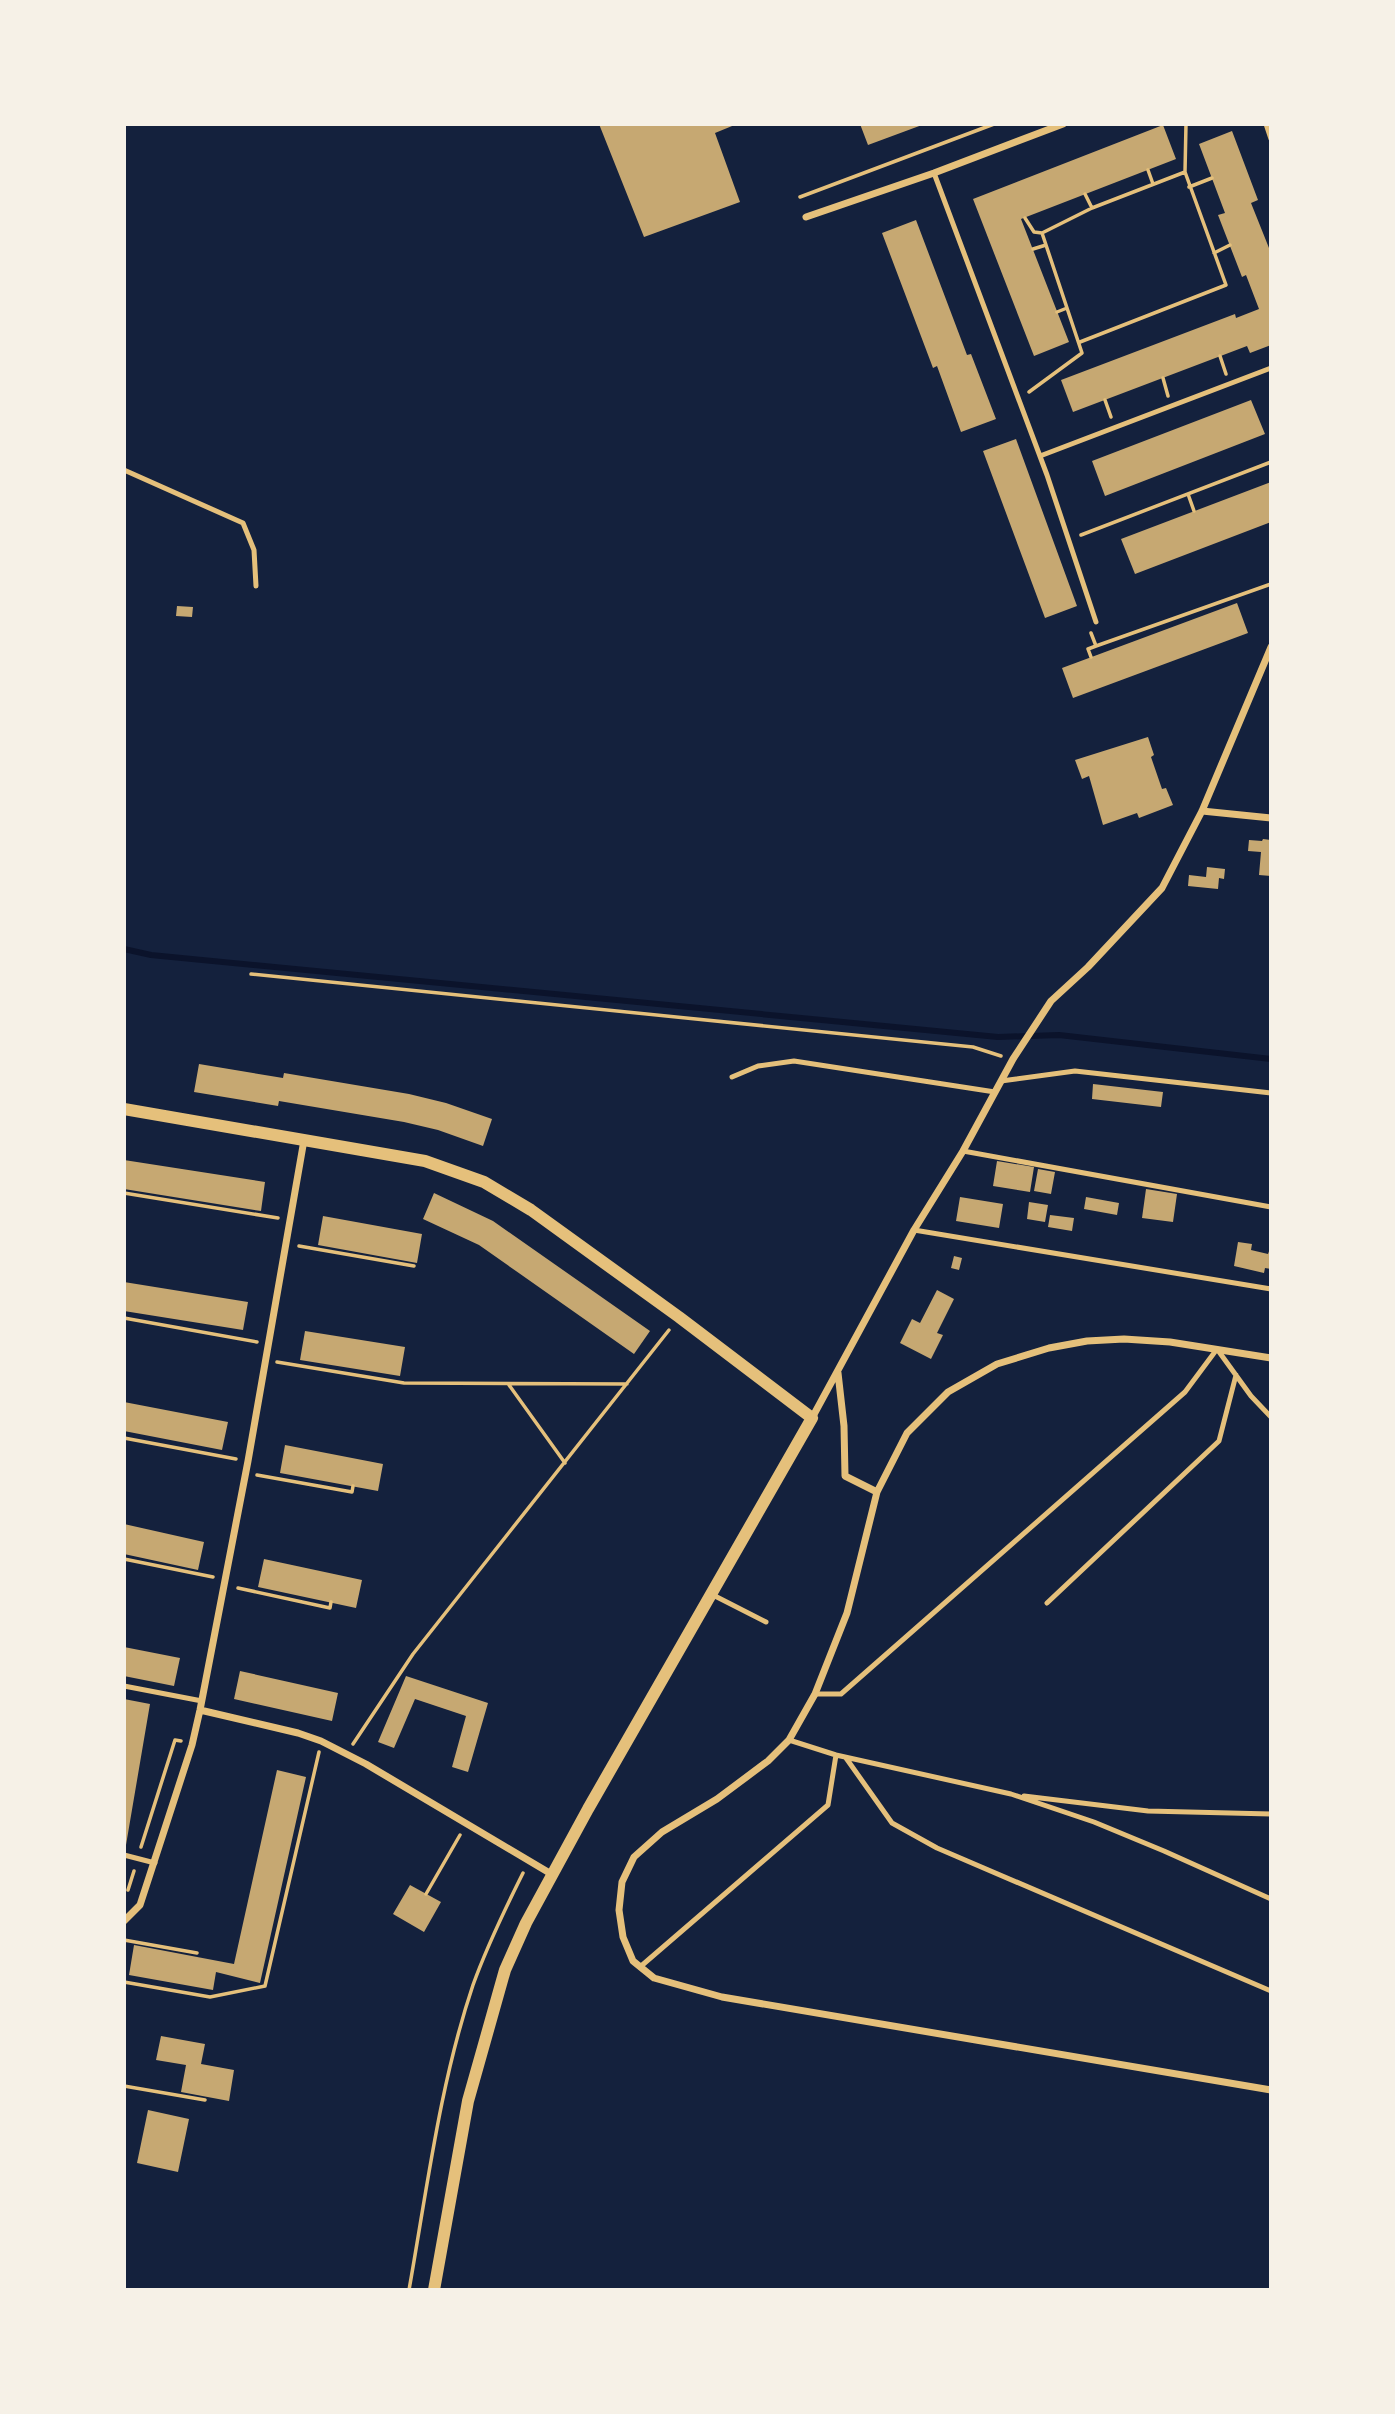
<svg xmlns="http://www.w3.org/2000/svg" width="1395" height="2414" font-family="Figtree,sans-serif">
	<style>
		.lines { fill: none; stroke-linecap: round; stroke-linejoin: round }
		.stream { stroke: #0b132b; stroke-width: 6 }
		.building { fill: #c6a872 }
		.path { stroke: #e5c07b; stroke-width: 3.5 }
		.service { stroke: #e5c07b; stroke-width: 5 }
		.minor { stroke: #e5c07b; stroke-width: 7 }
		.tertiary { stroke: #e5c07b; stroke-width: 12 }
	</style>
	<rect width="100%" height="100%" fill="#14213d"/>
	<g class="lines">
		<path class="stream" d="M124,949L151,955L998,1037L1059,1035L1271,1059"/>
	</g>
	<path class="building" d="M599,124H737L715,133L740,202L644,237Z
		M860,124H922V125L868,145Z
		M1163,125L1176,159L1021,219L1069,342L1034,356L973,199Z
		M1232,131L1258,200L1251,203L1271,253V345L1250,353L1247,346L1073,412L1061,380L1235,314L1236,318L1259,309L1246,275L1242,277L1218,215L1225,213L1199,144Z
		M916,220L967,355L971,354L996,419L961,432L937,366L933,368L882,233Z
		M1251,400L1265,434L1105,496L1092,461Z
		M1016,439L1077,606L1045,618L983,451Z
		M1271,482V522L1135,574L1121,539Z
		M1237,603L1248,633L1073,698L1062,668Z
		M177,606L193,607L192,617L176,616Z
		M1148,737L1154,755L1151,757L1162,789L1166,788L1173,805L1139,818L1137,813L1103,825L1089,776L1082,779L1075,760Z
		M1263,839L1271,840V876L1259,875L1261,852L1248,851L1249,840L1262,841Z
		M1207,867L1225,869L1224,879L1219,878L1218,889L1188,886L1189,875L1206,877Z
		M199,1064L283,1078L284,1073L409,1094L446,1103L492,1119L483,1146L438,1130L404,1122L279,1101L278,1106L194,1092Z
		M1093,1084L1163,1092L1161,1107L1092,1099Z
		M124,1160L265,1182L261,1211L124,1189Z
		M997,1161L1034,1167L1030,1192L993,1186Z
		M1038,1169L1055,1172L1051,1194L1034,1191Z
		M1146,1189L1177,1194L1173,1222L1142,1218Z
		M434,1193L493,1221L650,1331L634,1354L479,1245L423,1219Z
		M960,1197L1003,1204L999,1228L956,1221Z
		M1086,1197L1119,1203L1117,1215L1084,1209Z
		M1029,1202L1048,1205L1045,1222L1027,1219Z
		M1050,1215L1074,1218L1072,1231L1048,1227Z
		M323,1216L422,1234L417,1263L318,1245Z
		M1238,1242L1252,1244L1251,1250L1268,1254L1271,1246V1269L1265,1268L1264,1273L1234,1266Z
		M954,1256L962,1258L959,1270L951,1268Z
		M124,1282L248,1302L243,1330L124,1311Z
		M937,1290L954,1299L937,1333L943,1335L931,1359L900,1343L912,1319L920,1323Z
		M305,1331L405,1347L400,1376L300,1360Z
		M124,1402L228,1422L222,1450L124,1431Z
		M285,1445L383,1464L378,1491L280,1473Z
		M124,1524L204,1542L198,1570L124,1554Z
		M264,1559L362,1580L356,1608L258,1587Z
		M124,1647L180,1658L174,1686L124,1676Z
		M240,1671L338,1693L332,1721L234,1699Z
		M406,1676L488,1703L468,1772L452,1767L466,1716L415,1699L394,1748L378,1742Z
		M124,1699L150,1704L126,1845H124Z
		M277,1770L306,1777L260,1983L216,1972L213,1990L129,1975L134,1945L234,1964Z
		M410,1885L441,1902L424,1932L393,1914Z
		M161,2036L205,2044L201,2064L234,2070L229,2101L181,2092L186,2065L156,2060Z
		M148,2110L189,2119L178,2172L137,2163Z"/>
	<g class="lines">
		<path class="path" d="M1148,170L1153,184
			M1189,187L1212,178
			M1085,194L1092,208
			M800,197L994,124
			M1025,218L1034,232L1042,233
			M1033,249L1046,245
			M1214,253L1230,245
			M1057,312L1067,308
			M1080,342L1226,285L1185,172
			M1220,356L1226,374
			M1163,378L1168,396
			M1029,392L1082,353L1042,233L1092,208L1185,172L1186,124
			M1105,400L1111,417
			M1188,494L1194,511
			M1081,535L1271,462
			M1091,633L1096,646L1271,584
			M1091,657L1088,649L1096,646
			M251,974L973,1047L1001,1056
			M124,1193L278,1218
			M299,1246L414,1266
			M124,1318L257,1342
			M277,1362L404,1383L627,1384
			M509,1385L565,1463
			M124,1438L236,1459
			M257,1475L352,1492L353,1486
			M124,1559L213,1577
			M238,1588L330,1608L331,1602
			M353,1744L413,1654L669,1330
			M141,1847L175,1740L181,1741
			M128,1890L134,1871
			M426,1894L460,1835
			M124,1940L197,1953
			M124,1982L210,1997L265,1986L319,1752
			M124,2086L205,2100
			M409,2290C427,2189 440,2083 473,1985C487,1946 505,1909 523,1873"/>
		<path class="service" d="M1266,124L1271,139
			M934,173L1047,475L1096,622
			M1040,456L1271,368
			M124,470L243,523L254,550L256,586
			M732,1077L758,1066L794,1061L995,1092
			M1001,1081L1075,1071L1271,1093
			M963,1151L1271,1207
			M914,1230L1271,1289
			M711,1594L766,1622
			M1047,1603L1219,1441L1236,1375
			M124,1686L202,1701
			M815,1694H841L1185,1392L1217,1349L1251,1396L1271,1417
			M789,1740L836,1755L1011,1794L1094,1822L1164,1851L1271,1899
			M846,1758L892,1823L937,1848L1271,1991
			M1024,1796L1148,1811L1271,1814
			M124,1855L155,1863
			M640,1967L828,1805L836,1755"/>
		<path class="minor" d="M806,217L934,173L1063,124
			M1202,811L1271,818
			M1271,1358L1170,1342L1124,1339L1087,1341L1049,1348L997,1364L948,1392L907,1433L877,1492L847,1613L815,1694L789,1740L768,1761L717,1799L662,1832L634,1857L622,1882L619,1910L623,1937L633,1961L654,1978L722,1997L1271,2090
			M838,1373L844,1426L845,1476L877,1492
			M812,1418L914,1230L963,1151L1013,1059L1051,1001L1088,967L1162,888L1202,811L1271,647
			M200,1710L298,1733L321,1741L366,1764L553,1875
			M124,1921L140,1905L192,1745L200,1710L248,1461L304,1140"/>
		<path class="tertiary" d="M124,1109L425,1161L484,1182L531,1210L679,1317L812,1418L588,1809L526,1923L505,1970L468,2101L434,2290"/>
	</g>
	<rect width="1395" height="2414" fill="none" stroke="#f6f1e7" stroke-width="252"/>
</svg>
